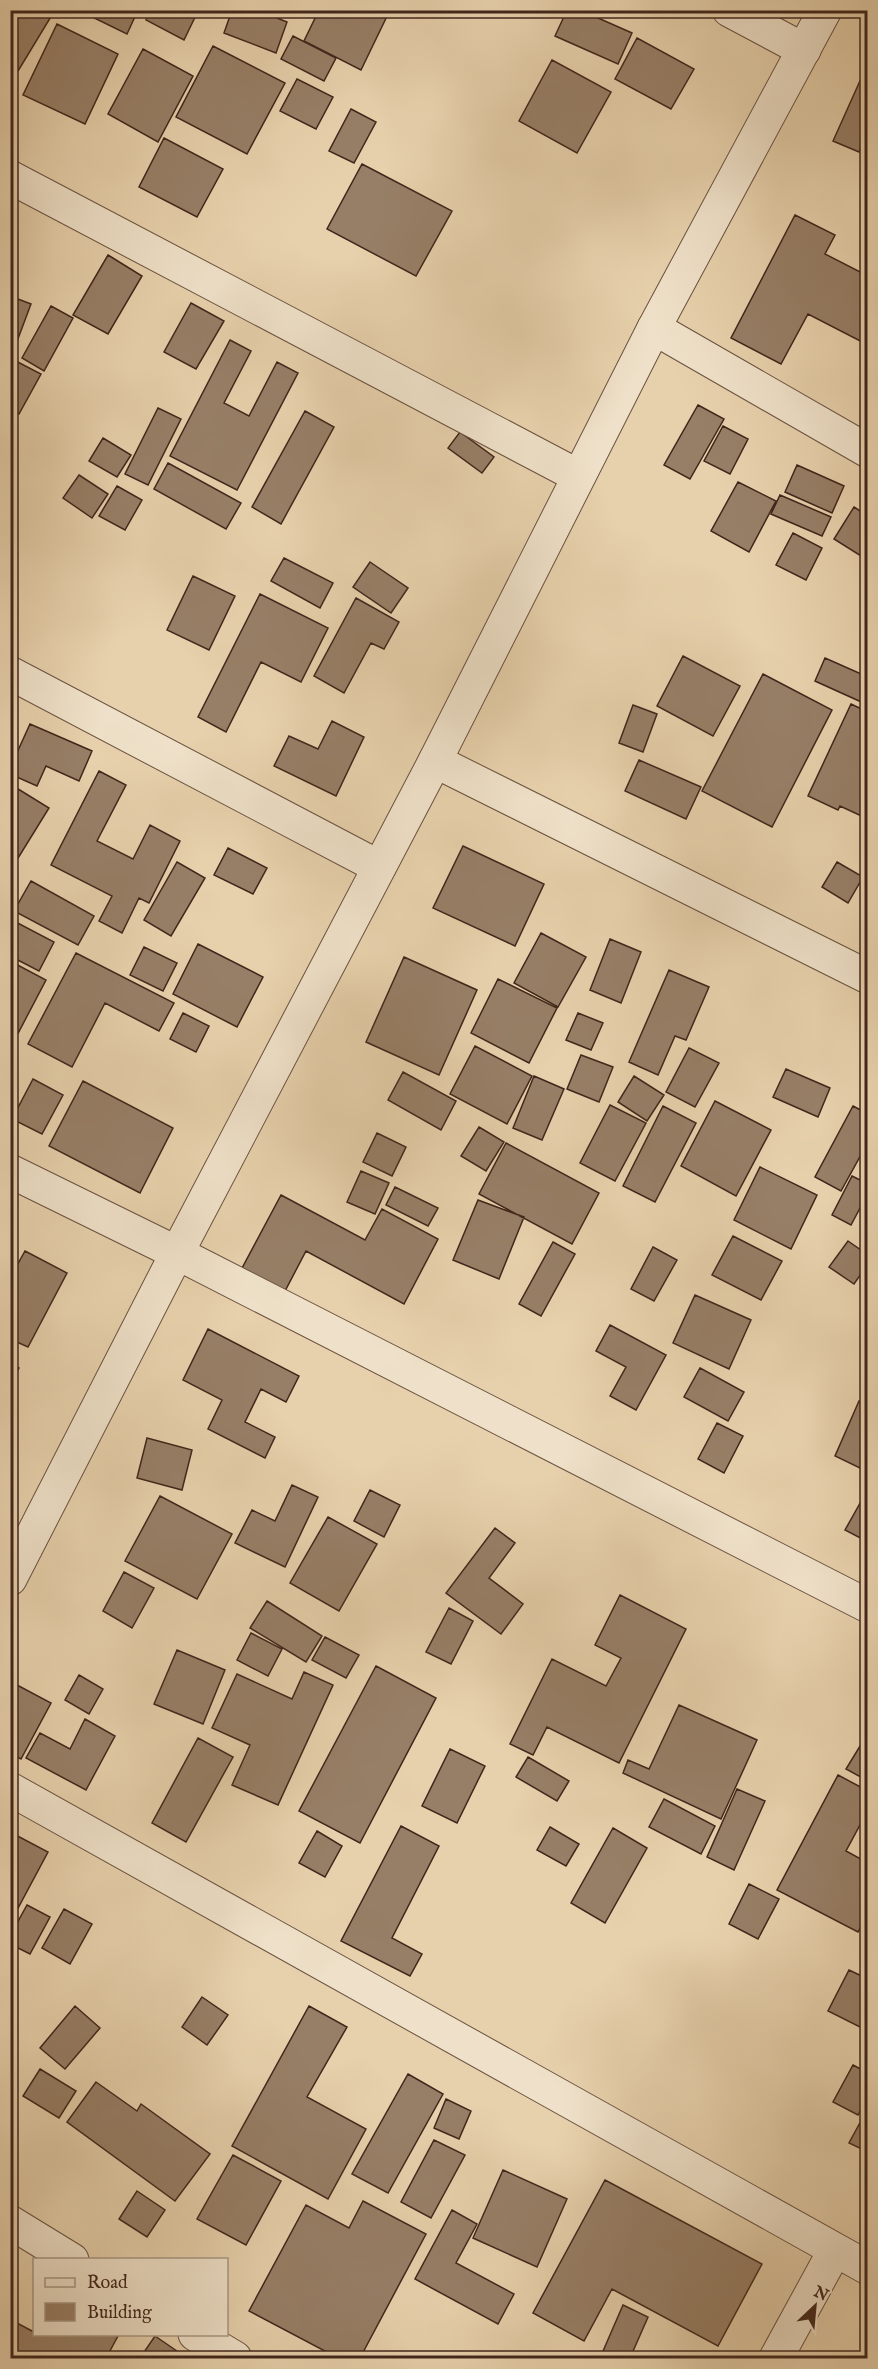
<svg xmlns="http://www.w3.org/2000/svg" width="878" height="2369" font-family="'IM FELL English',serif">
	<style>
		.building { fill: #977f67; stroke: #41261c; stroke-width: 1.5 }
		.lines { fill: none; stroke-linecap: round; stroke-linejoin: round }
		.minor-casing { stroke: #6a5140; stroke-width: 35 }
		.tertiary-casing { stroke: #6a5140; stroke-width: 35 }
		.minor { stroke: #efe1c9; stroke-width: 33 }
		.tertiary { stroke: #efe1c9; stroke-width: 33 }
	</style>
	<rect width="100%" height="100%" fill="#e7d1ac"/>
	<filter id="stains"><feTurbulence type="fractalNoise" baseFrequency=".00333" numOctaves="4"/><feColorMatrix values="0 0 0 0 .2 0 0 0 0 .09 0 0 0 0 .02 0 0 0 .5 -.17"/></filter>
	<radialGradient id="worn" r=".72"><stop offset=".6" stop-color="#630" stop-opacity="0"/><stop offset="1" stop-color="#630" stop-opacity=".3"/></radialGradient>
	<path class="building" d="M10,10H55L15,76L10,74Z
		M78,10H138L127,34Z
		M150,10H192L197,13L184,40L146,20Z
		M232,10H257L287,22L276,53L224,33Z
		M319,10H390L361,70L304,41Z
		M567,10H580L632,33L618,64L555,36Z
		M57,24L118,54L85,124L23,95Z
		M293,36L336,58L324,81L281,59Z
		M637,38L694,69L671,109L615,79Z
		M213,46L285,83L247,154L176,117Z
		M143,49L193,76L158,142L108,114Z
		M552,60L611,92L577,153L519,121Z
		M868,63V133L859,152L833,141Z
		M297,79L333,97L316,129L280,111Z
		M351,109L376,122L354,163L329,151Z
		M164,138L223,169L197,217L139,187Z
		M362,164L452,211L416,276L327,229Z
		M795,215L835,235L825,254L868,276V345L808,314L781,364L731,338Z
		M108,255L142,276L108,334L73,315Z
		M10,296L31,304L16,344L10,342Z
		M191,303L224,321L196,369L164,352Z
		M51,306L73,318L44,371L22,358Z
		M230,340L251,351L224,403L249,416L277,362L298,373L237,490L170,456Z
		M10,358L41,374L19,414L10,409Z
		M698,405L724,419L690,479L664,465Z
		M158,408L181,419L148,485L125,474Z
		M305,411L334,427L281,524L252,507Z
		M723,426L748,439L730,474L704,461Z
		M460,432L494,457L482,473L448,448Z
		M103,438L131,455L117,477L89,461Z
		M168,463L241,503L226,529L154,489Z
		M797,465L844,486L832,513L785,492Z
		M79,475L108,494L92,518L63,498Z
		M738,482L776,501L749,552L711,531Z
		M117,486L142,500L125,530L99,516Z
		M780,495L831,517L822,536L771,514Z
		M854,507L868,516V546L861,556L834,539Z
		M793,533L822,548L806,580L776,565Z
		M284,558L333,583L320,608L271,581Z
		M370,562L408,588L391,613L353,587Z
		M193,576L235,596L209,650L167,630Z
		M260,594L328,628L301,682L261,662L226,732L198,717Z
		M356,598L399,622L384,649L371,643L344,693L314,676Z
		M683,656L740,686L713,736L657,706Z
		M825,658L868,677V705L815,681Z
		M763,674L832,710L772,827L702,791Z
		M851,704L868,712V819L840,806L838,810L808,796Z
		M633,705L657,714L643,752L619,743Z
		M332,721L364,737L336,796L274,766L289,736L318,749Z
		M30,724L92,751L79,781L46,766L37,786L10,774V768Z
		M639,760L701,787L686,819L625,791Z
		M99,771L126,785L97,841L133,859L150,825L180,841L149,903L139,898L122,933L99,921L112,896L51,865Z
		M10,784L49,808L10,871Z
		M463,846L544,884L515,946L433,908Z
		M228,848L267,868L253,894L214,875Z
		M177,862L205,878L171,936L144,920Z
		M837,862L863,877L848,903L822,887Z
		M31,881L94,916L78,945L14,911Z
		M10,919L54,942L39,971L10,956Z
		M541,933L586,957L558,1007L514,983Z
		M610,939L641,952L621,1003L590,990Z
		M198,944L263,977L237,1027L173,994Z
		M144,947L177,963L163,991L130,975Z
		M76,953L174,1003L159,1031L105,1003L72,1067L28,1044Z
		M404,957L477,990L439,1075L366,1042Z
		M10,961L46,980L13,1043L10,1042Z
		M669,970L709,987L686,1040L675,1036L658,1075L629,1062Z
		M498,979L557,1008L529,1063L471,1033Z
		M183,1013L209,1026L196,1052L170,1039Z
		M578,1013L603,1023L591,1050L566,1040Z
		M475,1046L532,1076L507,1124L450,1094Z
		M689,1048L719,1063L695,1107L666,1092Z
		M581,1055L613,1067L599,1102L567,1089Z
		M786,1069L830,1088L818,1117L773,1097Z
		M403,1072L456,1101L441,1130L388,1100Z
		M534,1076L564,1089L542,1140L513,1128Z
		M634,1076L664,1095L647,1121L618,1102Z
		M33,1079L63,1095L42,1134L12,1119Z
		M83,1081L173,1128L140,1193L49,1146Z
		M715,1101L771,1130L736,1196L681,1166Z
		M610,1105L646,1123L615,1181L580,1163Z
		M663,1106L696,1123L655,1202L623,1186Z
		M853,1106L868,1114V1142L841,1191L815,1177Z
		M479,1127L504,1142L486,1171L461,1156Z
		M377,1133L406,1147L392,1176L363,1162Z
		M506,1143L599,1193L572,1244L479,1194Z
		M760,1167L817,1195L791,1249L734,1220Z
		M361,1171L389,1183L375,1214L347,1202Z
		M852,1176L868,1184V1193L851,1225L832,1215Z
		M395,1187L438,1208L428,1226L386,1205Z
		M281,1195L365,1240L382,1209L438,1239L404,1304L306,1251L284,1293L241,1270Z
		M478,1200L524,1217L499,1279L453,1260Z
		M733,1236L782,1261L761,1300L712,1275Z
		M848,1241L868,1255V1264L854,1284L829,1267Z
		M553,1242L575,1254L541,1316L519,1304Z
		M653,1247L677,1260L654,1301L631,1289Z
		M25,1251L67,1273L28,1347L10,1339V1278Z
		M695,1295L751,1320L729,1369L673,1343Z
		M610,1325L666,1355L636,1410L610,1396L626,1367L596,1351Z
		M208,1329L299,1376L286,1402L261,1389L245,1422L275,1437L265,1458L208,1429L222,1400L183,1380Z
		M10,1363L19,1368L10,1385Z
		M700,1368L744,1392L728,1421L684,1397Z
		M859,1401L868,1405V1456L862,1469L835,1456Z
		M717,1423L743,1436L724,1473L698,1459Z
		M147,1438L192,1450L182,1490L137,1478Z
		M292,1485L318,1497L285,1567L235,1543L252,1510L275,1521Z
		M868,1489V1542L845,1530Z
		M370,1490L400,1505L384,1537L354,1521Z
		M160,1496L232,1534L197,1599L125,1561Z
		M328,1517L377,1544L339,1611L290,1583Z
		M495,1528L515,1543L489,1578L523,1604L501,1634L446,1593Z
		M124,1572L154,1588L132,1628L103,1611Z
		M620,1595L686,1629L619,1763L547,1727L533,1755L510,1744L552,1659L606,1686L621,1658L595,1645Z
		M267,1601L322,1636L306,1662L250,1628Z
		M449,1608L473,1621L451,1664L426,1652Z
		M251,1633L282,1649L268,1676L237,1660Z
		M325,1637L359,1655L346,1678L312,1660Z
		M177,1650L225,1670L203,1724L154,1704Z
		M376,1666L436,1698L360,1843L299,1811Z
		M304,1672L333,1685L278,1805L232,1785L250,1745L212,1728L237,1674L292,1699Z
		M79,1675L103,1689L89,1714L65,1700Z
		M17,1685L51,1703L21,1759L10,1753V1697Z
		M679,1705L757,1740L721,1819L623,1773L628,1760L649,1769Z
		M85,1719L115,1736L86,1790L26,1758L40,1733L70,1749Z
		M868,1733V1781L846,1769Z
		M198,1738L233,1757L186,1842L152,1823Z
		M450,1749L485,1766L457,1823L422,1806Z
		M528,1757L569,1781L557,1801L516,1777Z
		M838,1775L868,1791V1810L846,1851L868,1863V1914L858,1932L777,1890Z
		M737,1789L765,1801L734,1870L707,1857Z
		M664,1799L715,1826L701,1854L649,1827Z
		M401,1826L439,1846L392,1938L422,1954L410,1976L341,1941Z
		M550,1827L579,1844L566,1866L537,1850Z
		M613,1828L647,1848L605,1923L571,1903Z
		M317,1831L342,1846L325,1877L299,1863Z
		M10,1832L48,1852L17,1910L10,1907Z
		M749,1884L779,1899L758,1939L729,1924Z
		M27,1905L50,1917L30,1954L10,1944V1936Z
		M64,1909L92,1924L70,1964L42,1948Z
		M849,1970L868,1979V2016L862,2028L828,2011Z
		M202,1997L228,2015L207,2045L182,2027Z
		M75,2006L100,2028L65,2069L40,2048Z
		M309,2006L347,2027L307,2097L366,2129L328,2199L232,2146Z
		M853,2065L868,2073V2097L858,2115L833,2102Z
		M40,2069L76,2091L59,2118L23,2096Z
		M408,2074L443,2094L388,2193L352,2174Z
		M96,2082L137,2111L141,2104L210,2154L175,2201L67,2122Z
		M446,2099L471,2111L459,2139L434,2128Z
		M868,2108V2152L849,2143Z
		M434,2140L465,2155L431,2218L401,2202Z
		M233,2155L281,2181L246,2245L197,2219Z
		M503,2170L567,2199L537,2267L473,2238Z
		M605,2180L762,2264L718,2346L612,2289L584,2341L533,2313Z
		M137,2191L165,2210L147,2237L119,2219Z
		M363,2201L426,2234L360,2358H338L249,2311L306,2205L349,2228Z
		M452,2210L477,2224L456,2263L514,2294L498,2324L415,2279Z
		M623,2305L648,2317L630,2358H600Z
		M15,2322L34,2332V2334H119L110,2351L118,2355L116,2358H10V2331Z
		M155,2336L187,2358H140Z"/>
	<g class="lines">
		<defs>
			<path id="minor" d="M729,10L804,50
				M10,177L578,476
				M654,328L868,451
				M10,673L379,867
				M435,761L868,977
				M10,1171L177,1253L868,1606
				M10,1789L868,2268
				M10,2222L72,2260
				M195,2334L235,2358
				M776,2358L835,2250"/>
			<path id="tertiary" d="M10,1579L177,1253L435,761L654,328L825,10"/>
		</defs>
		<use href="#minor" class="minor-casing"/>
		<use href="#tertiary" class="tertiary-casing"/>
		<use href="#minor" class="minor"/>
		<use href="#tertiary" class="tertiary"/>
	</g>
	<rect width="878" height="2369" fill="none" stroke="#e7d1ac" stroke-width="36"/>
	<rect x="12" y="12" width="854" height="2345" fill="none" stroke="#41261c" stroke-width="3"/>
	<rect x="18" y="18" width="842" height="2333" fill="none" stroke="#41261c" stroke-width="1.5"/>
	<rect x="33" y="2258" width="195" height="78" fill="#efe1c9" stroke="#a99684" stroke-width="1.5"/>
	<rect x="45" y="2278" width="30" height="9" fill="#efe1c9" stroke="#a99684" stroke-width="1.5"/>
	<text x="87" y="2288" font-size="18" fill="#41261c">Road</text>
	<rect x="45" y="2303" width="30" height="18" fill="#977f67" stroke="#a99684" stroke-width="1.5"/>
	<text x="87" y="2318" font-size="18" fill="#41261c">Building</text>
	<g transform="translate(815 2306) rotate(26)" stroke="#efe1c9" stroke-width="4.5" paint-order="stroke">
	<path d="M0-4.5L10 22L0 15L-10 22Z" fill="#41261c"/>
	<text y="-9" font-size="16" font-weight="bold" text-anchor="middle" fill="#41261c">N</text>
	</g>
	<rect width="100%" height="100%" filter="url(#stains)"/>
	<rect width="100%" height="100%" fill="url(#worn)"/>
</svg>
